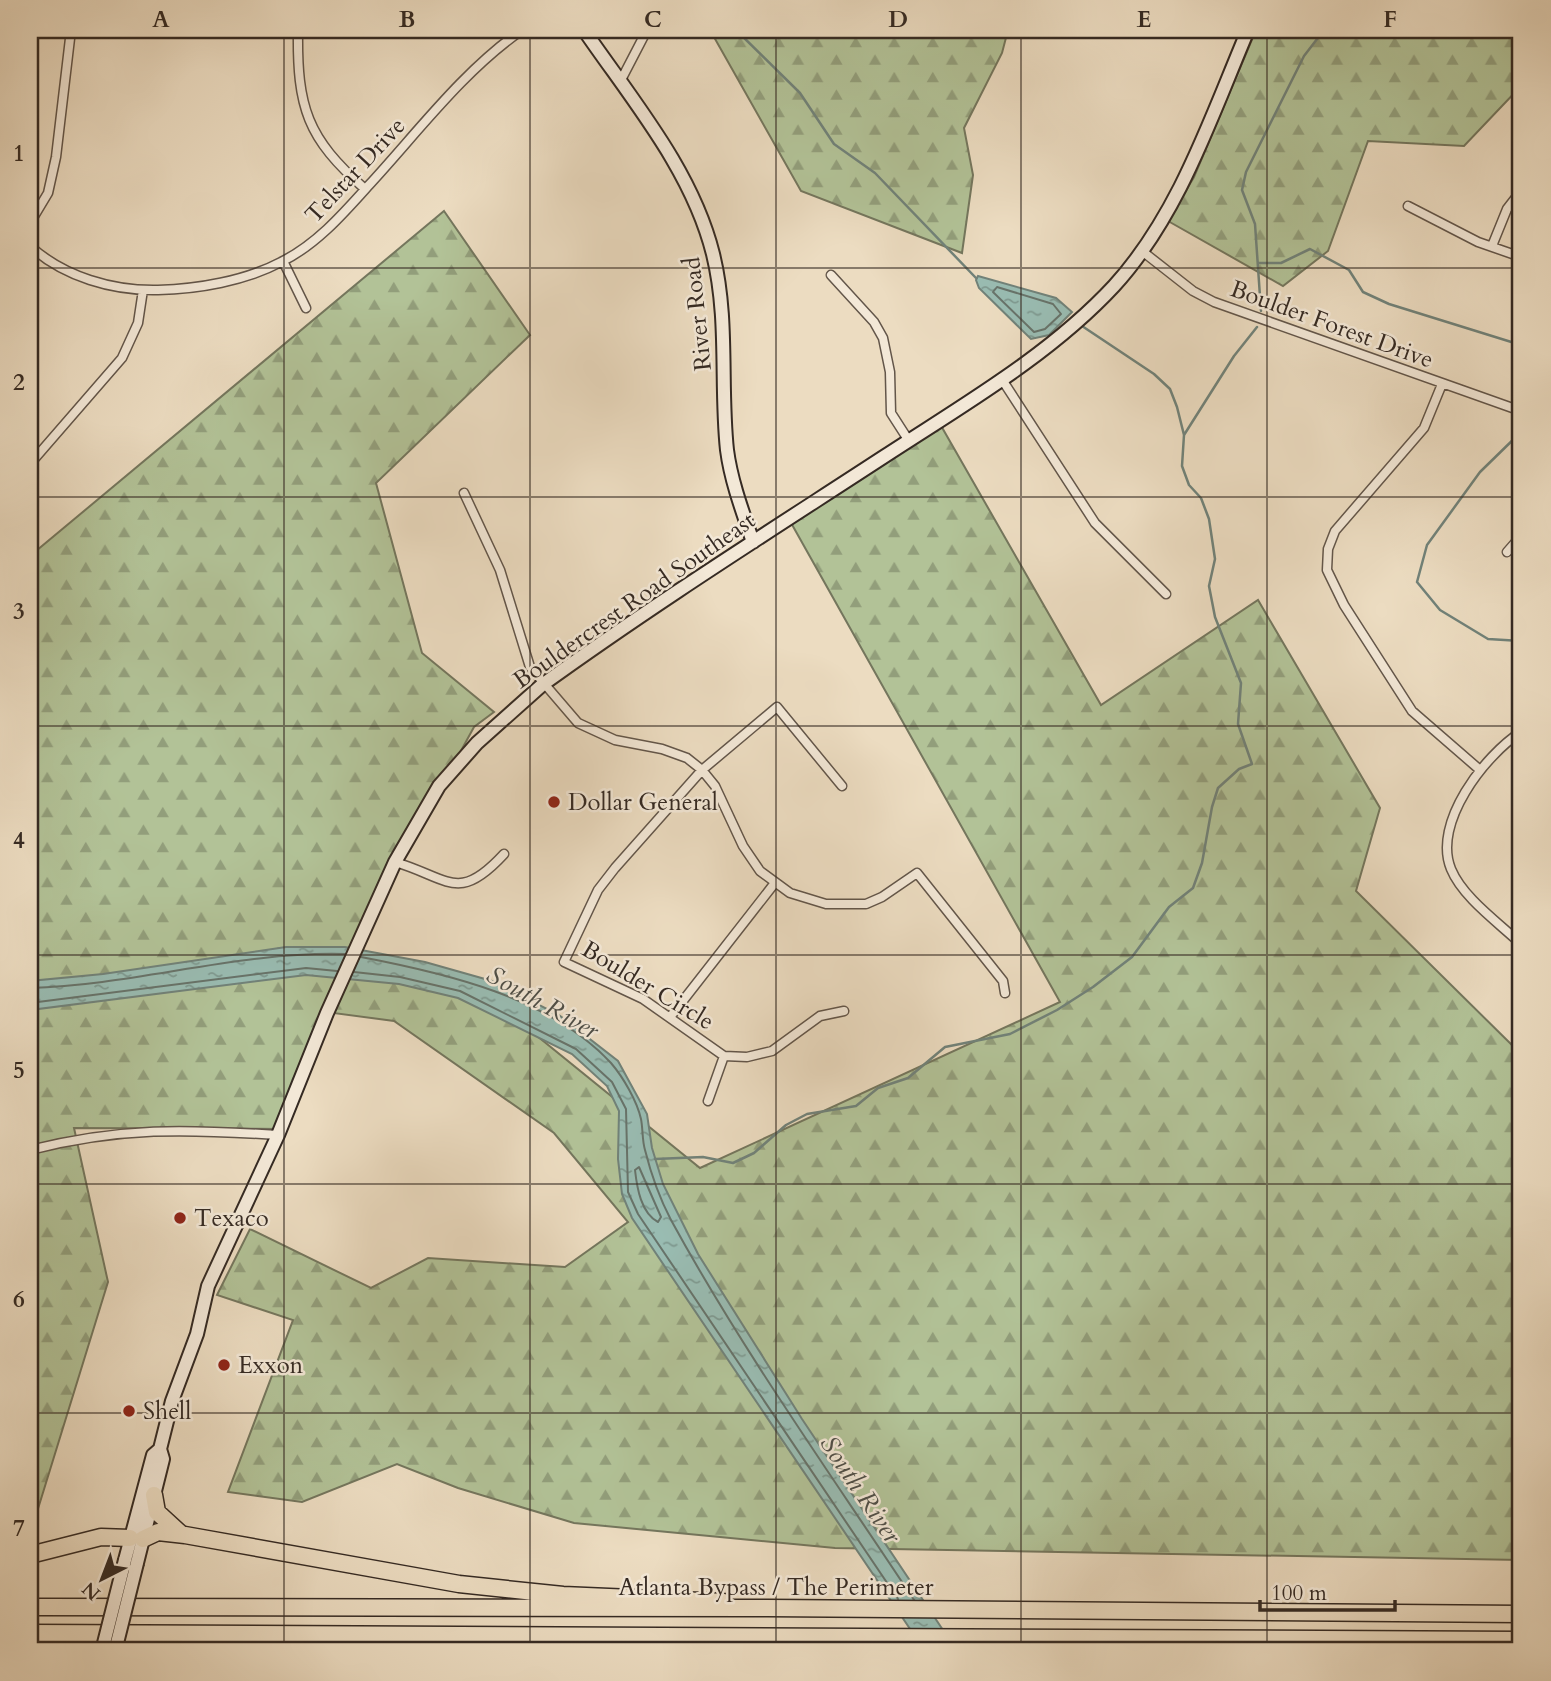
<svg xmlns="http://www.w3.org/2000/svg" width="1551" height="1681" font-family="Cardo,serif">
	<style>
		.forest { fill: url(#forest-firs); stroke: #74765d; stroke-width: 2 }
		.water { fill: url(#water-ripples); stroke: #718279; stroke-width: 2 }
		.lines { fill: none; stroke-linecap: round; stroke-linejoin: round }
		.shore { stroke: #67736a; stroke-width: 2 }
		.stream { stroke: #718279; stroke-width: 2.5 }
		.street-casing { stroke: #63564a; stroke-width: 11 }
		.secondary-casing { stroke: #352a23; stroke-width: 16 }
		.highway-casing { stroke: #352a23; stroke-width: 19 }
		.street { stroke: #f3e8d7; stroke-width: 8 }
		.secondary { stroke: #f3e8d7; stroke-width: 12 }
		.highway { stroke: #ecdcc1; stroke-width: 16 }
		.secondary-bridge-casing { stroke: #352a23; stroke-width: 16; stroke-linecap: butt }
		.secondary-bridge { stroke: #f3e8d7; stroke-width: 12 }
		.grid { fill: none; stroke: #352a23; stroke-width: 2; stroke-opacity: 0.55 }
		.poi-dot { fill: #8f2418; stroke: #f3e8d7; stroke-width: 2.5 }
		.labels { text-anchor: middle; stroke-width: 5; stroke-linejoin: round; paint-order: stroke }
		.street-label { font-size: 24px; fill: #352a23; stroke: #f3e8d7 }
		.poi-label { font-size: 24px; fill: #352a23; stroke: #f3e8d7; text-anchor: start }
		.water-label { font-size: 26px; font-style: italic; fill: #4e4e47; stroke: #f3e8d7 }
		.neatline { fill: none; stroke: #352a23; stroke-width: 2.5 }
		.grid-label { font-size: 23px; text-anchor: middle; font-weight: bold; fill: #352a23 }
	</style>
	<defs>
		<pattern id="forest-firs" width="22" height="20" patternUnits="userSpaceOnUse" patternTransform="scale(1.75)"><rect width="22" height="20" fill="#b2c297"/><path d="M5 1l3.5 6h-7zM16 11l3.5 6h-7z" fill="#929e7b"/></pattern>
		<pattern id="water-ripples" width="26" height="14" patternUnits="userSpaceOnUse" patternTransform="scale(1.75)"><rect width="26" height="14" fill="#99bcb2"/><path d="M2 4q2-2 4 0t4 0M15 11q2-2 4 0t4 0" fill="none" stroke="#7e9990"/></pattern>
	</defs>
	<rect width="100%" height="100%" fill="#ecdcc1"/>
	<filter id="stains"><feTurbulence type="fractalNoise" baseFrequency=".00286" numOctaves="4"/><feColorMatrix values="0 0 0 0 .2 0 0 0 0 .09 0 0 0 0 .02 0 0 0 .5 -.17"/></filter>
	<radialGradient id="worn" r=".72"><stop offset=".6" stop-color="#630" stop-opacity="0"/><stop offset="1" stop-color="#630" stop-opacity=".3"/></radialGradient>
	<path class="forest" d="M710,30H1008L1002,53L964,128L973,175L962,253L801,191Z
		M1256,30H1521V86L1464,146L1368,141L1328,251L1283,286L1168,221L1194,177Z
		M444,211L530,335L376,483L422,653L494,712L474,727L353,948L468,980L700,1168L1060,1002L790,521L940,424L1101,705L1258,600L1380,808L1356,891L1521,1054V1560L835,1548L574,1523L458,1488L397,1464L302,1502L228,1492L293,1320L217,1295L250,1229L371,1288L428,1258L565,1267L628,1222L554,1133L394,1021L334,1013L285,1129L74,1128L108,1282L37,1512L30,1514V556Z"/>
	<path class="water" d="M978,276L1056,298L1072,312L1049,335L1031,339L979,288L976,280Z
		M286,947H345L425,962L492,981L559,1015L618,1061L647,1114L652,1148L663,1184L698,1254L802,1419L957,1651H925L632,1218L622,1194L618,1159L619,1111L607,1086L572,1054L458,998L399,984L306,975L30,1010V981L103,974Z"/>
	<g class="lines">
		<path class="shore" d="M997,287L1053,304L1061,314L1045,329L1034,332L993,292Z
			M361,957C445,973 550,997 611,1063C623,1077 637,1101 641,1119C643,1129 642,1140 645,1150C651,1174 660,1199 671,1220C742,1350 832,1476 914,1600
			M354,972L400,977L460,991L576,1049L612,1082L626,1109L628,1192L638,1214L898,1599
			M30,988C136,985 239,951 345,954
			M30,1003L306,968L337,971
			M639,1167L661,1217L658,1222C641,1213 637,1188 635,1170Z"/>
		<path class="stream" d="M736,30L800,93L834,144L875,173L976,278
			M1258,263H1281L1310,249L1349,270L1363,292L1389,304L1521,345
			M1261,311L1255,224L1242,190L1246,172L1304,56L1324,30
			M1521,432L1480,472L1427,545L1417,582L1440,610L1488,639L1521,641
			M1184,435L1234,356L1257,327
			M655,1159L703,1157L733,1163L754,1153L786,1125L807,1114L856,1106L878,1088L908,1078L945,1047L1010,1034L1057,1010L1093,987L1132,957L1169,907L1193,888L1202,863L1212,807L1218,788L1239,769L1252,764L1238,724L1241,683L1215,617L1209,586L1215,559L1209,519L1201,498L1189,485L1182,466L1184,435L1177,407L1170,389L1154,374L1079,324"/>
		<defs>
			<path id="street" d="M298,30C297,108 307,138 365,189
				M620,82L647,30
				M1408,206L1478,242L1521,257
				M30,223L48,193L56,157L71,30
				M30,246C64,277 113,291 158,290C198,289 245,281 281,262C316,245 343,214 369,185C417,133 463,71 522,30
				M1492,246L1507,209L1521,191
				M1142,251L1193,291L1214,302L1521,411
				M283,261L306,308
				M831,275L874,322L883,338L890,372L891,413L909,441
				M1001,378L1095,523L1166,594
				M1442,384L1424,428L1335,531L1328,549L1327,570L1344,605L1412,711L1480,770
				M30,464L122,358L138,323L143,290
				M464,493L500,570L530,667L578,723L615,740L662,749L687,758L702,770L715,786L743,846L760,871L790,893L826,904H866L882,897L917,873L1003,981L1005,993
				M1507,552L1521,536
				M1521,732C1485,755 1432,823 1451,869C1463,898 1499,923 1521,944
				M842,786L777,707L702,770L615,868L598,890L564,962L643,999L724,1056L747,1057L772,1051L820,1016L844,1011
				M395,862C449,878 458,904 504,854
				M671,1016L774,884
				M708,1101L724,1056
				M30,1150C121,1127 186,1129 278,1135"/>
			<path id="secondary" d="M584,30C632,100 692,170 713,254C729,319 720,385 727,450C731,481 743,513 753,542
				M125,1560L153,1455L160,1449L172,1401L197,1334L208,1286L278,1135L327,1013L395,862L439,786L477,743L542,685C654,604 770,531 885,456C963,405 1050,355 1114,286C1179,215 1211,117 1248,30
				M137,1563L163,1459L160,1449"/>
			<path id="highway" d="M154,1495L157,1512L180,1533
				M143,1539L158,1532L185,1535L459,1584L563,1595L724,1602
				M30,1555L101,1537L130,1538
				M30,1607L768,1608L1521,1614
				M30,1633L1521,1640
				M1458,1648L1491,1651
				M650,1651L750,1645"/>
		</defs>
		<use href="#street" class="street-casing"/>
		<use href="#secondary" class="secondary-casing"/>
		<use href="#highway" class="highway-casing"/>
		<use href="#street" class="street"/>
		<use href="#secondary" class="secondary"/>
		<use href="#highway" class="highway"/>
		<defs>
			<path id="secondary-bridge" d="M102,1651L125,1560
				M115,1651L137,1563"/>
		</defs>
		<use href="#secondary-bridge" class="secondary-bridge-casing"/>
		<use href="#secondary-bridge" class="secondary-bridge"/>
	</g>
	<path class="grid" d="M284,30V1651M530,30V1651M776,30V1651M1021,30V1651M1267,30V1651M30,268H1521M30,497H1521M30,726H1521M30,955H1521M30,1184H1521M30,1413H1521"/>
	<g class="poi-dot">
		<circle cx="554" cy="802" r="7"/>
		<circle cx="180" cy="1218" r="7"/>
		<circle cx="224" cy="1365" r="7"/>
		<circle cx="129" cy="1411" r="7"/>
	</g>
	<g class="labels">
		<g class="street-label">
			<text transform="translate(355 170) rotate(-47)" y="8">Telstar Drive</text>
			<text transform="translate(697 314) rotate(-96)" y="8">River Road</text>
			<text transform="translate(1332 324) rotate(20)" y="8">Boulder Forest Drive</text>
			<text transform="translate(634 600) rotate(-35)" y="8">Bouldercrest Road Southeast</text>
			<text transform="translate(648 985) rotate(31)" y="8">Boulder Circle</text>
			<text x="776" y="1595">Atlanta Bypass / The Perimeter</text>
		</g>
		<g class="poi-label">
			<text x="568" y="810">Dollar General</text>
			<text x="194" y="1226">Texaco</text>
			<text x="238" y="1373">Exxon</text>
			<text x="143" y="1419">Shell</text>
		</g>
		<g class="water-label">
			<text transform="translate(543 1002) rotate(29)" y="9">South River</text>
			<text transform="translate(861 1489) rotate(56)" y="9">South River</text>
		</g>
	</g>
	<rect width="1551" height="1681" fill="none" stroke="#ecdcc1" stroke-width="77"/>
	<g transform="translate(102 1579) rotate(222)" stroke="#f3e8d7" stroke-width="5" paint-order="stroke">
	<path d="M0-5L12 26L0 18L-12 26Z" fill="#352a23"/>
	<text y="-10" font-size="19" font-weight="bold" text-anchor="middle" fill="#352a23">N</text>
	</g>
	<path d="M1260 1600v10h135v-10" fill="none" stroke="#352a23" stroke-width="3.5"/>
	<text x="1271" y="1600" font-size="21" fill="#352a23" stroke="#f3e8d7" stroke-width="5" paint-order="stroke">100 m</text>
	<rect x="38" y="38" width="1474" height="1604" class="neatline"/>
	<g class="grid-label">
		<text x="161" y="27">A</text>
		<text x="407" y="27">B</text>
		<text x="653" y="27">C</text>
		<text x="898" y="27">D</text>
		<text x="1144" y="27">E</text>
		<text x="1390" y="27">F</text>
		<text x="19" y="161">1</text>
		<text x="19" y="390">2</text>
		<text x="19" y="619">3</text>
		<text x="19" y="848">4</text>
		<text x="19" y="1078">5</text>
		<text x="19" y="1307">6</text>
		<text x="19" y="1536">7</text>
	</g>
	<rect width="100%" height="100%" filter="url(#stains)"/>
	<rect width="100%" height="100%" fill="url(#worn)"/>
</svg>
